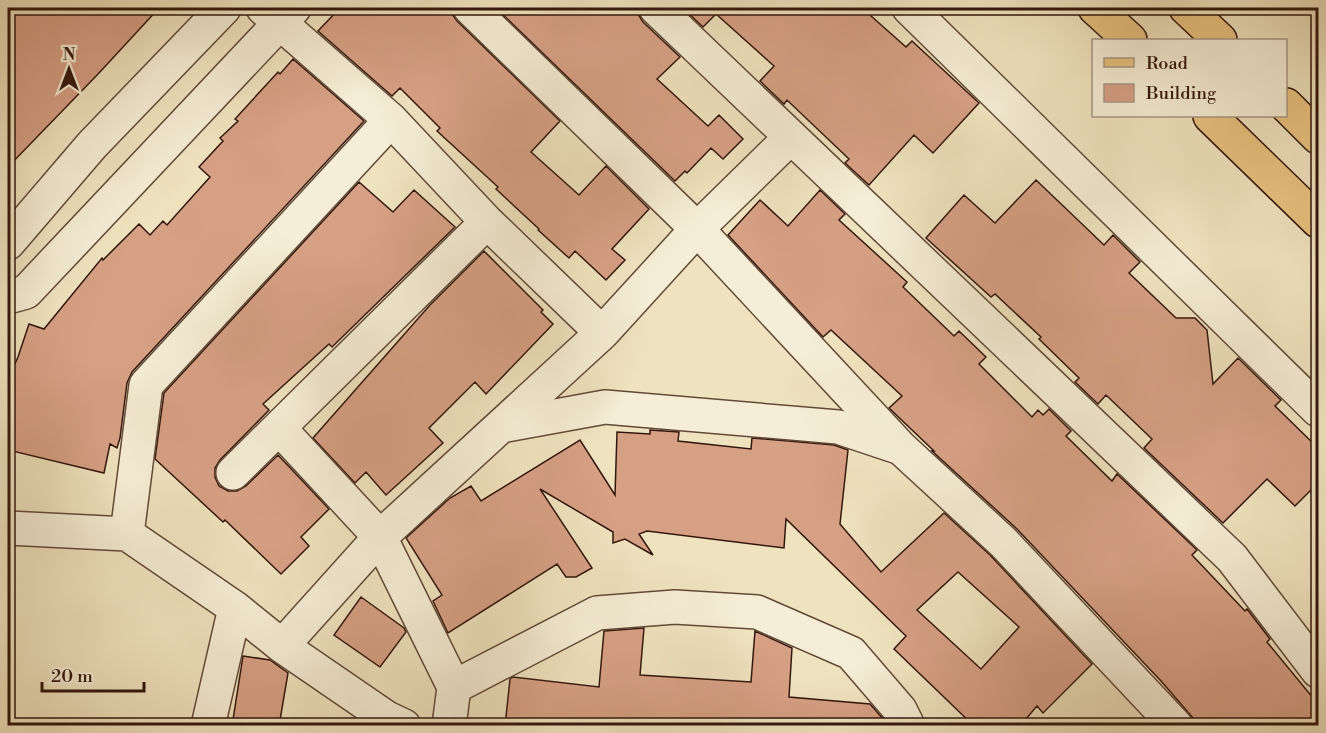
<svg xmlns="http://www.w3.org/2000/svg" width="1326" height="733" font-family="'Libre Bodoni',serif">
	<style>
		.building { fill: #d6a085; stroke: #33170c; stroke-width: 1.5; fill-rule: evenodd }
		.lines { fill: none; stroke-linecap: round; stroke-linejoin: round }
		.minor-casing { stroke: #624a39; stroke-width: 36 }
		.major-casing { stroke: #33170c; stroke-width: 36 }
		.minor { stroke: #f5edd5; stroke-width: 33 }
		.major { stroke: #e8c280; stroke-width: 33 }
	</style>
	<rect width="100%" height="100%" fill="#efe3bf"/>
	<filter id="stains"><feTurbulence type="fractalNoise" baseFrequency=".00333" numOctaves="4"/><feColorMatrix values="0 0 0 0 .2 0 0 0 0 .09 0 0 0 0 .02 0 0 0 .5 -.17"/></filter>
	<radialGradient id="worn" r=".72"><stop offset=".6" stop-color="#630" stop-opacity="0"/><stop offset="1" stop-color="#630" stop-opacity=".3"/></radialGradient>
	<path class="building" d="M8,8H159L99,73L8,167Z
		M340,8H452V14L457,21L560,121L531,152L579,195L606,166L649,209L612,249L625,260L606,280L575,251L569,258L538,230L539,229L496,189L498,187L437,131L440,128L400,88L392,96L318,31Z
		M496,8H638V14L643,22L680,57L657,79L708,126L719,115L743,139L723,159L711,148L687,173L685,171L675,181Z
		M683,8H862L906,47L912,41L979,103L933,153L914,135L869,185L845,163L849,159L787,100L784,104L760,81L774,66L716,14L703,27Z
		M293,59L364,121L132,372L127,383L120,438L117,448L110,444L104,473L8,450V379L18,357L29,324L44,329L102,258L103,260L139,224L150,235L163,221L167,225L210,177L199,167L223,141L220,138L238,121L235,119L278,72L280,74Z
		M1036,180L1104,245L1113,235L1140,262L1129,273L1176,318H1195L1207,330L1213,384L1238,358L1281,400L1275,406L1318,448V483L1295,506L1267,479L1223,523L1144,448L1152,439L1106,395L1098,404L1075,382L1079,378L1039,339L1041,337L995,294L991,297L926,238L964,195L995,223Z
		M359,182L393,212L414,190L455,227L332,347L329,344L263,404L269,410L220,460L215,468V477L219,486L228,491H237L246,486L278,455L329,509L301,537L309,546L281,574L225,520L223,522L155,459L164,393Z
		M820,190L845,214L839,220L907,282L903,287L954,336L959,331L986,357L979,364L1032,417L1038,410L1043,415L1049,409L1071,431L1066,436L1112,481L1117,474L1197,550L1192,555L1245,611L1247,609L1270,639L1267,642L1318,704V726H1200L1161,681L1017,529L932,451H934L889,408L902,396L831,330L823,337L728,235L760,200L788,226Z
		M484,251L543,310L541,312L553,324L486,394L475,382L429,428L443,443L386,495L366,472L355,483L313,438L430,305Z
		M650,430L679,432L678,441L751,449L752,438L834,445L848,450L840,524L881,572L944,513L990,555L1092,664L1043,713L1037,706L1020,726H974L894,649L906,636L786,519L784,548L647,531L639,534L653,555L625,539L613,543V532L540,489L592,568L576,577H566L557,564L448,633L433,601L442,595L406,538L450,498L471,486L481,501L580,440L615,495L617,432L650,434ZM958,572L1019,627L981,669L917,610Z
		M361,597L404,628L406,632L380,667L334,635Z
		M644,628L640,675L751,682L755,631L792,648L789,697L870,704L884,720V726H505L510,679L513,677L599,687L604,631Z
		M243,656L270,660L288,673L279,726H232Z"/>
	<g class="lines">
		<defs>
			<path id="minor" d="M263,8L391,120L487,222L602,333
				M470,8L697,229L901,448L1003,542L1176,726
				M656,8L1232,558L1318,671
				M909,8L1318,410
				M8,243L92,145L224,8
				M8,297L26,292L294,8
				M501,426L605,407L838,427L898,447
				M279,428L380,537L454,687
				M233,473L487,222
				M8,528L127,534L235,608L282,646L387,718L404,726
				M127,534L146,385L391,120
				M282,646L380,537L602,333L697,229L791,137
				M208,726L235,608
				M449,726L454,687L597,613L675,607L757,612L851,653L900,710L908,726"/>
			<path id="major" d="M1095,8L1130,40
				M1186,8L1220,40
				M1286,105L1318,137
				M1210,116L1318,221"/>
		</defs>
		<use href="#minor" class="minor-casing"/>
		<use href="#major" class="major-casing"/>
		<use href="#minor" class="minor"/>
		<use href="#major" class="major"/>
	</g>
	<rect width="1326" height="733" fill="none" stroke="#efe3bf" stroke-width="30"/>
	<rect x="9" y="9" width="1308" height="715" fill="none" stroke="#33170c" stroke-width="3"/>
	<rect x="15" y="15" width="1296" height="703" fill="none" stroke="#33170c" stroke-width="1.5"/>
	<rect x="1092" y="39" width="195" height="78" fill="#f5edd5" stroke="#a79785" stroke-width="1.5"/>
	<rect x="1104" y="58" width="30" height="9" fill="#e8c280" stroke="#a79785" stroke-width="1.5"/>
	<text x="1146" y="69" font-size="18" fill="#33170c">Road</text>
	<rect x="1104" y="84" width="30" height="18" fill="#d6a085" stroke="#a79785" stroke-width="1.5"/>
	<text x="1146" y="99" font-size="18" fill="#33170c">Building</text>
	<g transform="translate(69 69)" stroke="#f5edd5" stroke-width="4.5" paint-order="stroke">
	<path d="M0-4.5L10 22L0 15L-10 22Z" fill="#33170c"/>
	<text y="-9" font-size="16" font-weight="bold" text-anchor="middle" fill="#33170c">N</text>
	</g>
	<path d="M42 682v9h102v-9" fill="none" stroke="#33170c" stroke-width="3"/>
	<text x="51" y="682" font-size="18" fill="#33170c" stroke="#f5edd5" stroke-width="4.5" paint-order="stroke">20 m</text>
	<rect width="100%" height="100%" filter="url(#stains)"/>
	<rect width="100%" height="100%" fill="url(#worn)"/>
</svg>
